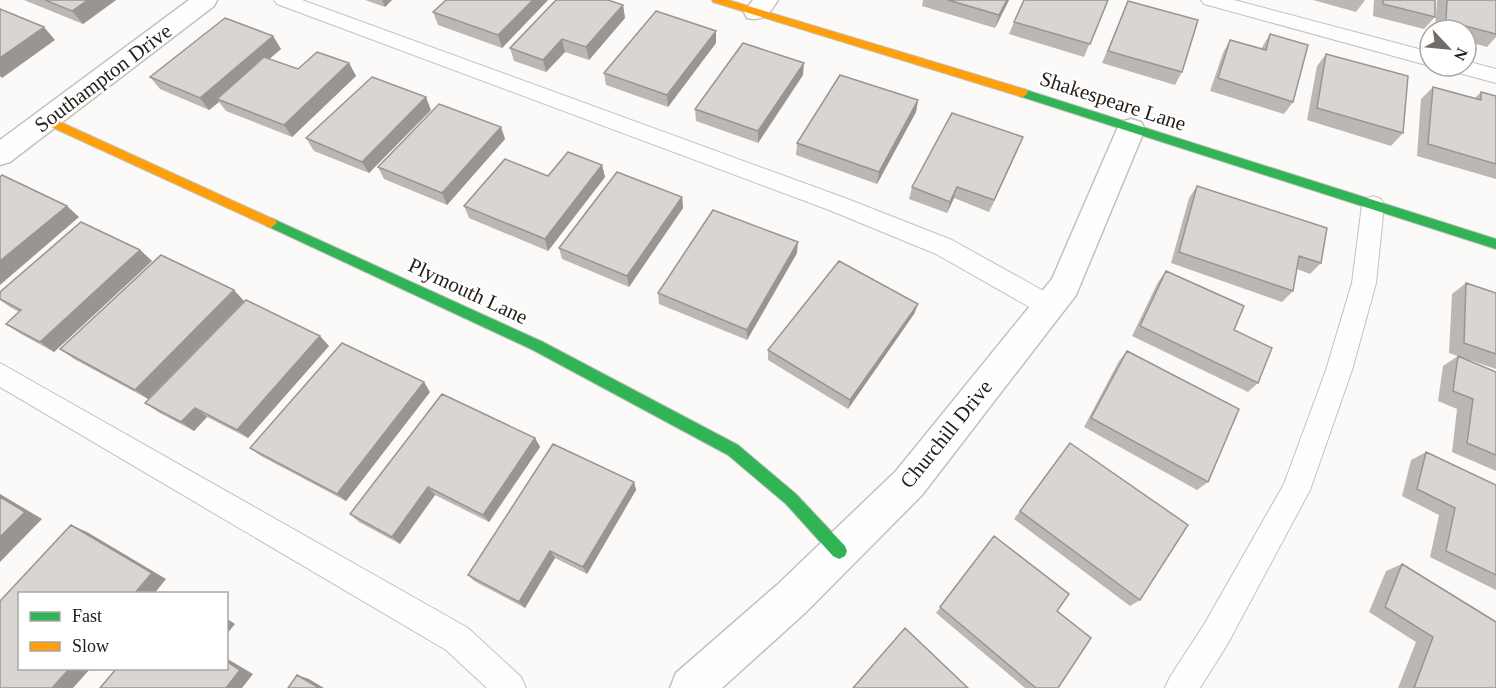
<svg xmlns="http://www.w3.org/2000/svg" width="1496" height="688" font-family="Georgia,serif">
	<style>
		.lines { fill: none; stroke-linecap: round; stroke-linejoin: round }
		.lane-casing { stroke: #c4c0bd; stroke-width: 2 }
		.street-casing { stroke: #c4c0bd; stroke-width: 3 }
		.fast-casing { stroke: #c4c0bd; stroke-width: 2 }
		.slow-casing { stroke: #c4c0bd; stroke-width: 2 }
		.lane { fill: #fffefe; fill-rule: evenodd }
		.street { fill: #fffefe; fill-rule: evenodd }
		.fast { fill: #30b455; fill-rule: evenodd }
		.slow { fill: #ff9f0a; fill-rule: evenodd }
		.wall { fill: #bbb7b5 }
		.shaded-wall { fill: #989593 }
		.building { fill: #d9d5d2; stroke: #989593; stroke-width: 1.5 }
		.labels { text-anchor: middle; stroke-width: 5; stroke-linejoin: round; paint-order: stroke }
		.street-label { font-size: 21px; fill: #27201b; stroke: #fff }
	</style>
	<rect width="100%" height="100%" fill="#fcfaf8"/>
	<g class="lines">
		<defs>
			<path id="lane" d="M274,0H302L845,198L952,240L1058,299L1061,306L1058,313L1049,316L1040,313L936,254L829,210L277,4Z
				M1201,0H1234L1430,52V66L1204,4Z
				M1466,61L1496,69V83L1451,71L1448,66H1466Z
				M1373,196L1381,199L1384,205L1376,283L1352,370L1310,490L1227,645L1200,688H1165L1170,677L1205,623L1284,484L1326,370L1352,283L1362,205L1365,199Z
				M0,363L468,628L521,677L526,688H487L446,650L0,387Z"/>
			<path id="street" d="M189,0H217L214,6L10,162L0,165V140Z
				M753,0H778C770,13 764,22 747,18L744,12Z
				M1131,119L1141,122L1145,129L1076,295L922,495L805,613L722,688H670L676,673L777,585L896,471L1052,279L1117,129L1121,122Z"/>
			<path id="fast" d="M1023,89L1496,239V249L1019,96L1018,93Z
				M271,218L543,342L738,445L796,494L845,546L847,551L845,556L839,559L833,556L786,504L728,455L533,350L267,226L265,223Z"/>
			<path id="slow" d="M712,0H728L1027,90L1028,93L1023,97L1019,96L713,2Z
				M47,116L275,220L277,223L271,228L267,226L43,123L41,120Z"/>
		</defs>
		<use href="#lane" class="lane-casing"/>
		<use href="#street" class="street-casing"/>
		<use href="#fast" class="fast-casing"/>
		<use href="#slow" class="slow-casing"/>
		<use href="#lane" class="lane"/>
		<use href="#street" class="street"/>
		<use href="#fast" class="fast"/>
		<use href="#slow" class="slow"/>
	</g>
	<path class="wall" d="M24,0H116L83,24Z
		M365,0H392L385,7Z
		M548,0L502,48L438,25L433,12Z
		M923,0H1009L995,28L922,6Z
		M1108,0L1084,57L1009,34L1014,22Z
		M1313,0H1365L1356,12Z
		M1374,0H1435V17L1424,29L1373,16Z
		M1437,0H1496V37L1487,47L1466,41V30H1435Z
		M1128,1L1182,72L1175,85L1102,63Z
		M623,5L625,18L589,60L565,52L546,72L514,61L510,48Z
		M716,31V43L668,107L606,85L604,73Z
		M1270,34L1293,102L1284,114L1210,91L1223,53L1230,40L1261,49Z
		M273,36L281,49L269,59L298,69L349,63L356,76L292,137L226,111L219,102L209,110L160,89L150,77Z
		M1326,54L1403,133L1391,146L1307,120L1317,66Z
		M803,75L758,143L696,121L695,109Z
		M1433,87L1475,98L1481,92L1496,96V179L1417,156L1421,99Z
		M918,100L916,112L877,184L796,155L797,143Z
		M431,110L369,173L314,151L306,138Z
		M501,127L505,139L447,205L384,179L378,167Z
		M1018,149L989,212L954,198L947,213L909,199L912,187Z
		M602,165L605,177L548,251L469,218L464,206L548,176Z
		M1197,186L1321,263L1310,274L1297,269L1293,291L1282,302L1171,263L1189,198Z
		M682,197L683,208L629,287L562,259L559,248Z
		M140,250L152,261L54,352L21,334L6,324L19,312L10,307L0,300V292Z
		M797,253L747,340L659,304L658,293Z
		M1166,271L1234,330L1258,383L1248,392L1132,336L1158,282Z
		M1466,283L1496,293V369L1449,353L1452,294Z
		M244,301L148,399L74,359L60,349Z
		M918,304L914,314L848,409L768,360V350Z
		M329,346L248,438L207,417L194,431L158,412L145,403Z
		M1127,351L1208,482L1197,490L1084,427L1119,361Z
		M1458,356L1496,372V471L1452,452L1457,409L1438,401L1443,366Z
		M430,392L346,501L261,456L250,448Z
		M535,438L540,447L489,522L435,495L400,544L359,522L350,514Z
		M1070,443L1140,600L1130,606L1014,519Z
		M1426,452L1496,485V590L1430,557L1439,515L1402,496L1411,460Z
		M634,482L636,490L587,574L555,558L525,608L474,581L468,575Z
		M994,536L1057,611L1058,688H1025L936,613Z
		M1402,564L1496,688H1398L1416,642L1369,612L1386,571Z"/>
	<path class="shaded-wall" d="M88,0H116L83,24L72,11Z
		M382,0H392L385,7Z
		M533,0H548L502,48L498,35Z
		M1007,0H1009L995,28L999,15Z
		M623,5L625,18L589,60L586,47Z
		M44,27L55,40L2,78L0,76V58Z
		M716,31V43L668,107L667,95Z
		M273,36L281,49L221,100L217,99L219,102L209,110L200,98Z
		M562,39L565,52L546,72L543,60Z
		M349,63L356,76L292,137L284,125Z
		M804,63L803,75L758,143V131Z
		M426,97L431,110L369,173L362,162Z
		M918,100L916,112L877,184L879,172Z
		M501,127L505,139L447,205L442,193Z
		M1023,137L1018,149L989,212L994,200Z
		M602,165L605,177L548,251L545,239Z
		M957,187L954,198L947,213L950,202Z
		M682,197L683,208L629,287L627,276Z
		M67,206L79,217L0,285V261Z
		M798,242L797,253L747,340V330Z
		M140,250L152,261L54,352L40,342Z
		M234,290L244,301L148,399L135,390Z
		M918,304L914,314L848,409L850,400Z
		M320,336L329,346L248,438L237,430Z
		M424,382L430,392L346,501L337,494Z
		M195,408L207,417L194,431L181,422Z
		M535,438L540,447L489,522L483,515Z
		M634,482L636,490L587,574L583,567Z
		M428,487L435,495L400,544L392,537Z
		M0,494L42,519L0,562Z
		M71,525L87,532L166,579L154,594H134Z
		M550,551L555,558L525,608L519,602Z
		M226,618L235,624L226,635Z
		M226,658L253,674L242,688H226Z
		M69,669H90L73,688H52Z
		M297,675L309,679L324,688H319Z"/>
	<path class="building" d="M45,0H88L72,11Z
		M446,0H533L498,35L433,12Z
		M556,0H608L623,5L586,47L562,39L543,60L510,48Z
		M948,0H1007L999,15Z
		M1024,0H1108L1090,44L1014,22Z
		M1383,0H1435V17L1383,4Z
		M1447,0H1496V34L1446,21Z
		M1128,1L1198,20L1182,72L1108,51Z
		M0,9L44,27L0,58Z
		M656,11L716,31L667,95L604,73Z
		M225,18L273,36L200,98L150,77Z
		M1270,34L1308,45L1293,102L1218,78L1230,40L1266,50Z
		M743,43L804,63L758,131L695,109Z
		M317,52L349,63L284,125L217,99L264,57L298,69Z
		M1326,54L1408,76L1403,133L1317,108Z
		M840,75L918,100L879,172L797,143Z
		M372,77L426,97L362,162L306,138Z
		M1433,87L1481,100V92L1496,96V164L1428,144Z
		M439,104L501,127L442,193L378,167Z
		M952,113L1023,137L994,200L957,187L950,202L912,187Z
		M568,152L602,165L545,239L464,206L505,159L548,176Z
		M617,172L682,197L627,276L559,248Z
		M2,175L67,206L0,261V177Z
		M1197,186L1327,228L1321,263L1299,256L1293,291L1179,252Z
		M713,210L798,242L747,330L658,293Z
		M81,222L140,250L40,342L6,324L21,310L0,299V292Z
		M161,255L234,290L135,390L60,349Z
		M839,261L918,304L850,400L768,350Z
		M1166,271L1244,306L1234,330L1272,348L1258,383L1140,326Z
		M1466,283L1496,293V354L1464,343Z
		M246,300L320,336L237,430L195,408L181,422L145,403Z
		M342,343L424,382L337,494L250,448Z
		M1127,351L1239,409L1208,482L1091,418Z
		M1458,356L1496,372V455L1467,443L1473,399L1453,391Z
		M442,394L535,438L483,515L428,487L392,537L350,514Z
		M1070,443L1188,525L1140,600L1020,511Z
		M553,444L634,482L583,567L550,551L519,602L468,575Z
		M1426,452L1496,485V575L1446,551L1455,508L1417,489Z
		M0,497L25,512L0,537Z
		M71,525L152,573L134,594H20V669H69L52,688H0V601Z
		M994,536L1069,594L1057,611L1091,638L1058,688H1036L940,607Z
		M1402,564L1496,622V688H1414L1433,637L1385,607Z
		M905,628L968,688H853Z
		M226,661L240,670L226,688H100L116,669H226Z
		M297,675L319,688H288Z"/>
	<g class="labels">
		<g class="street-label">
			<text transform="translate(103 78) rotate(-37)" y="7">Southampton Drive</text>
			<text transform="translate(1113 101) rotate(18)" y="7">Shakespeare Lane</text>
			<text transform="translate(468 291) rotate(25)" y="7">Plymouth Lane</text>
			<text transform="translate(946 434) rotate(-51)" y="7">Churchill Drive</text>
		</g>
	</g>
	<rect x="18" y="592" width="210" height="78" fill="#ffffff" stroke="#a9a6a4" stroke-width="1.5"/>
	<rect x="30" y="612" width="30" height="9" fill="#30b455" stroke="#a9a6a4" stroke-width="1.5"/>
	<text x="72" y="622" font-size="18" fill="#27201b">Fast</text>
	<rect x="30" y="642" width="30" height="9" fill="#ff9f0a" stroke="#a9a6a4" stroke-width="1.5"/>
	<text x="72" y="652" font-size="18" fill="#27201b">Slow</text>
	<g transform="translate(1448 48) rotate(116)"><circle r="28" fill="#ffffff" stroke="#a9a6a4" stroke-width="1.5"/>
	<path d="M0-4.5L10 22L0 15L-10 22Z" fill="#726c68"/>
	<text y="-9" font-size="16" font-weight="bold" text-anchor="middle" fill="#27201b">N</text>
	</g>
</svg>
